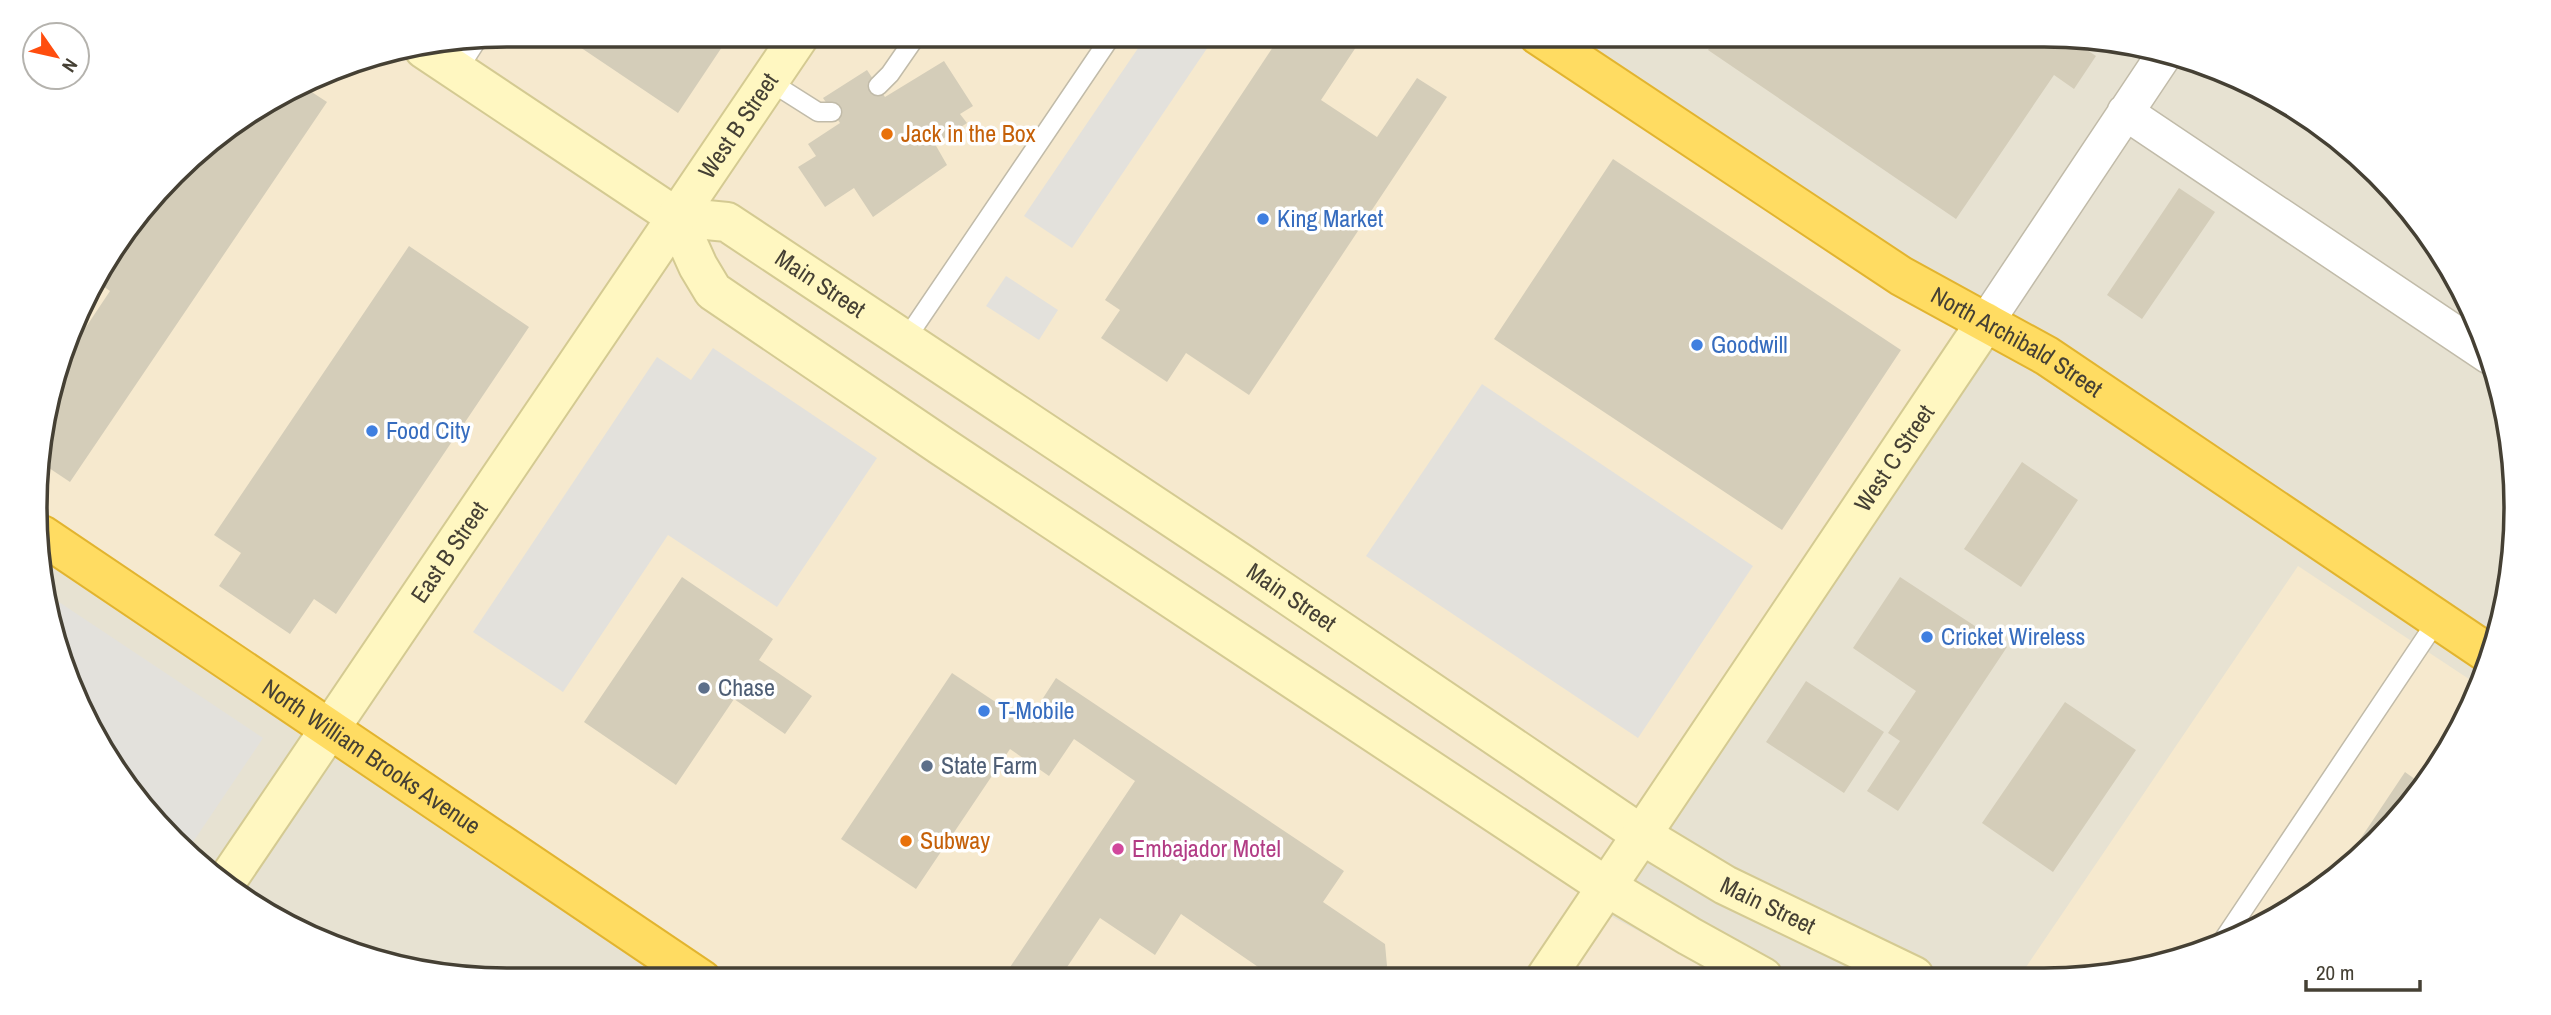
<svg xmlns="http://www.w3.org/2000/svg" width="2551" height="1015" font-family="'Archivo Narrow',sans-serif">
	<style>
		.residential { fill: #e7e2d2 }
		.commercial { fill: #f6e9ce }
		.parking { fill: #e3e1dc }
		.building { fill: #d4cdb9 }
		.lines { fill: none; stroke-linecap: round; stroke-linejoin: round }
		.lane-casing { stroke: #c1bba9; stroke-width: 21 }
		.street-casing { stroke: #c1bba9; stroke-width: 38 }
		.secondary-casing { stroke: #d4ca92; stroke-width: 42 }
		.highway-casing { stroke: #e2b42f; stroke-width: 42 }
		.lane { stroke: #fff; stroke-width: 18 }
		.street { stroke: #fff; stroke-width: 35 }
		.secondary { stroke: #fff7c1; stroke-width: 38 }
		.highway { stroke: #ffdc62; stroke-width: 38 }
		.food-dot { fill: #e8710a; stroke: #fff; stroke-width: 2.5 }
		.shop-dot { fill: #3f7fe0; stroke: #fff; stroke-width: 2.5 }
		.service-dot { fill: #5c6f8a; stroke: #fff; stroke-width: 2.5 }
		.hotel-dot { fill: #d1479c; stroke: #fff; stroke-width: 2.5 }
		.labels { text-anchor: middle; stroke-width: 7; stroke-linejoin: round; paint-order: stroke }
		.street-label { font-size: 24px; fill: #454034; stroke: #fff }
		.food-label { font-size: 24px; fill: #c56008; stroke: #fff; text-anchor: start }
		.shop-label { font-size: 24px; fill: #366cbe; stroke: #fff; text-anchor: start }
		.service-label { font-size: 24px; fill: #4e5e75; stroke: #fff; text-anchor: start }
		.hotel-label { font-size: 24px; fill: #b23c85; stroke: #fff; text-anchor: start }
		.rim { fill: none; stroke: #454034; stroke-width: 3.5 }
	</style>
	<rect width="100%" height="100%" fill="#f3f0e4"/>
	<path class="residential" d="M508,35H2043L2195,60L2279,98L2355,152L2418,220L2467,298L2500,385L2515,476L2512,569L2491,659L2436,770L2252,931L2106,976L508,980L356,955L220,882L153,819L99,744L44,599L39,445L60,356L98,272L271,99L355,60Z"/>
	<path class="commercial" d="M508,35H1549L1986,322L1594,907L1724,977L702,979L42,535L39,445L60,356L98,272L196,152L271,99L355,60Z
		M2298,566L2478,685L2436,770L2355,863L2252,931L2106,976H2020Z"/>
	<path class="parking" d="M1147,35H1216L1072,248L1024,216Z
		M1006,276L1058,310L1039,340L986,306Z
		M713,348L877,458L777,607L668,535L563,692L473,632L657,357L691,380Z
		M1482,384L1753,566L1638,738L1366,556Z
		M44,592L263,738L187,851L153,819L99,744L44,599Z"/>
	<path class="building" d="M562,35H730L678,113Z
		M1281,35H1364L1321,100L1377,137L1417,78L1447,97L1249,395L1186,353L1167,382L1101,338L1120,310L1105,300Z
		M1718,35H2044L2072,40L2096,56L2074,89L2054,75L1956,219L1708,50Z
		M944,61L973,106L960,114L967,123L935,144L947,165L873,217L854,188L825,207L798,167L816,156L808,144L840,123L823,98L867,70L885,97Z
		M301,85L327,102L70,482L40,462L39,445L60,356L72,330L80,336L110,291L97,282L115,255L113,254L196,152L271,99Z
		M1613,159L1901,350L1782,530L1494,339Z
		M2179,188L2215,212L2142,319L2107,295Z
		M409,246L529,327L336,614L314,599L290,634L219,586L241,553L214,535Z
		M2022,462L2078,500L2021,587L1964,549Z
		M2512,563V569L2508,585L2501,580Z
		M682,577L773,639L759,660L812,696L785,734L734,699L676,785L584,722Z
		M1900,577L2007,647L1898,811L1867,791L1900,741L1888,733L1916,691L1853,648Z
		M952,673L1027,723L1056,678L1344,871L1323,902L1385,944L1387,966L1379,978H1274L1181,914L1155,955L1100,918L1059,979H1002L1135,781L1074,739L1049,776L1010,749L916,889L841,839Z
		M1806,681L1884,732L1844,793L1766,742Z
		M2065,702L2136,750L2053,872L1982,823Z
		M2405,772L2423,785L2355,863L2347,868L2343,865Z"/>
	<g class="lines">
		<defs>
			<path id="lane" d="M457,71L477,40
				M769,81L818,112H832
				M878,86L890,74L917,35
				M906,339L1112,35
				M2223,940L2438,619"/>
			<path id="street" d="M2125,112L2489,356
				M1986,322L2164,55"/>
			<g id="secondary">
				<path id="s1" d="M424,49L676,217L727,222L1239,562L1642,835L1725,885L1914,976"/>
				<path d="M676,217L698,266L713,291L943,447L1607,887L1689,936L1763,977"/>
				<path id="s2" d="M224,885L800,35"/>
				<path id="s3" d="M1546,977L1986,322"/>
			</g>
			<g id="highway">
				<path id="s4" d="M1538,35L1901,276L2047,356L2492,656"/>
				<path id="s5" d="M42,535L702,980"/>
			</g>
		</defs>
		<use href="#lane" class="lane-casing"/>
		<use href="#street" class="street-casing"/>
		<use href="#secondary" class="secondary-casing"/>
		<use href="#highway" class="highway-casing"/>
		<use href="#lane" class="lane"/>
		<use href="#street" class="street"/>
		<use href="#secondary" class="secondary"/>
		<use href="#highway" class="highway"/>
	</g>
	<g class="food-dot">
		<circle cx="887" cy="134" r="7"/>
		<circle cx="906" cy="841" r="7"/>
	</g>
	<g class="shop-dot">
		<circle cx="1263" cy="219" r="7"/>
		<circle cx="1697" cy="345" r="7"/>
		<circle cx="372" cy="431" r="7"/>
		<circle cx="1927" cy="637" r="7"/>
		<circle cx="984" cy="711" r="7"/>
	</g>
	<g class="service-dot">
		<circle cx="704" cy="688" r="7"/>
		<circle cx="927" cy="766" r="7"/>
	</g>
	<circle class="hotel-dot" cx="1118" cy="849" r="7"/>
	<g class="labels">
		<g class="street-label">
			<text dy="8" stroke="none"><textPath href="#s2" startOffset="917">West B Street</textPath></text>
			<text dy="8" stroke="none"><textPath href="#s1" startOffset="466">Main Street</textPath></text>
			<text dy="8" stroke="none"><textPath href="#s4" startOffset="569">North Archibald Street</textPath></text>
			<text dy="8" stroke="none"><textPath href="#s3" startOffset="625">West C Street</textPath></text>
			<text dy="8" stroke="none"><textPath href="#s2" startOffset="402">East B Street</textPath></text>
			<text dy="8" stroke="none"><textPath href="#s1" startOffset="1032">Main Street</textPath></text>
			<text dy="8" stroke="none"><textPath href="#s5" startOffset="397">North William Brooks Avenue</textPath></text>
			<text dy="8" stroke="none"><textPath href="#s1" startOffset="1600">Main Street</textPath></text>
		</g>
		<g class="food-label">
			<text x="901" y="142">Jack in the Box</text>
			<text x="920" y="849">Subway</text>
		</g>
		<g class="shop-label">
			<text x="1277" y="227">King Market</text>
			<text x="1711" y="353">Goodwill</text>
			<text x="386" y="439">Food City</text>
			<text x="1941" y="645">Cricket Wireless</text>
			<text x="998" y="719">T-Mobile</text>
		</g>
		<g class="service-label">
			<text x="718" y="696">Chase</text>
			<text x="941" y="774">State Farm</text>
		</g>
		<g class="hotel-label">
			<text x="1132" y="857">Embajador Motel</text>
		</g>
	</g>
	<path d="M0 0H2551V1015H0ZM507 47H2044A460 460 0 0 1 2504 507V508A460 460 0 0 1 2044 968H507A460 460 0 0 1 47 508V507A460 460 0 0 1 507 47Z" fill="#fff" fill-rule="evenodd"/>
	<path class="rim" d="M507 47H2044A460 460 0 0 1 2504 507V508A460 460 0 0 1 2044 968H507A460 460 0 0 1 47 508V507A460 460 0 0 1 507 47Z"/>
	<g transform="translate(56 56) rotate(124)"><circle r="33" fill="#ffffff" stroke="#b5b3ae" stroke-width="2"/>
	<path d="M0-5L12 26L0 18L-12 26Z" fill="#ff4d0e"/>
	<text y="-10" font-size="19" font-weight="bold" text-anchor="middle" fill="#454034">N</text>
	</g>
	<path d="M2306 980v10h114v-10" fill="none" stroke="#454034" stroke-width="3.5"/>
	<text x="2316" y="980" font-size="21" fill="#454034" stroke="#ffffff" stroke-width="5" paint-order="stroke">20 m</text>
</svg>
